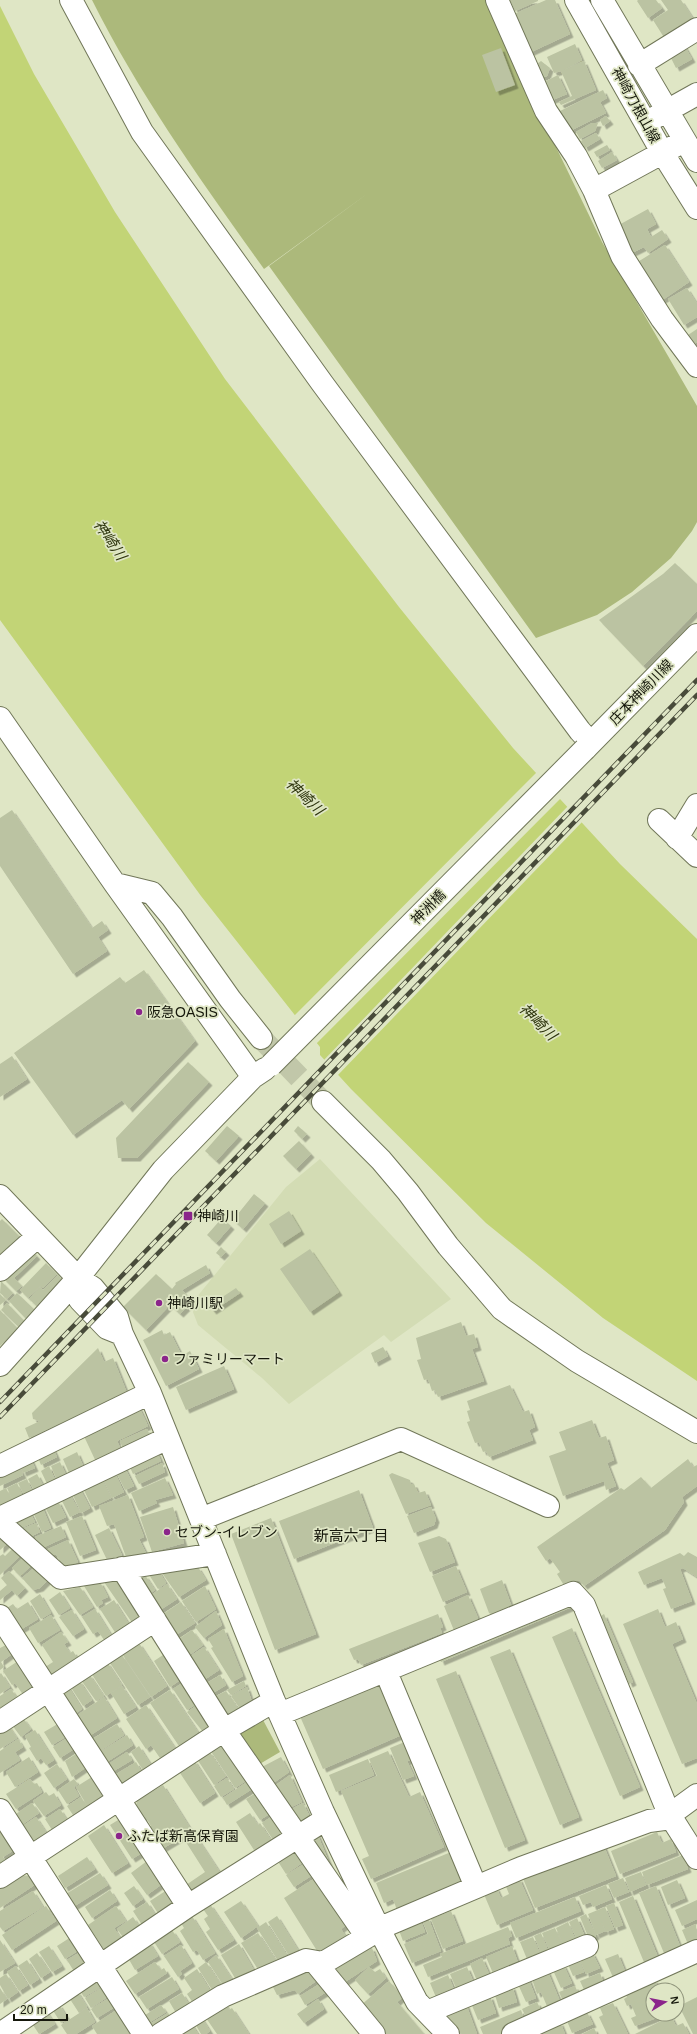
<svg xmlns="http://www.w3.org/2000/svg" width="697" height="2034" font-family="Arial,'Noto Sans JP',sans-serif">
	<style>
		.built { fill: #d3dcb4 }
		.green { fill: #acb97b }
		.water { fill: #c2d476 }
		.pier { fill: #dfe6c5 }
		.building { fill: #bbc3a2; filter: url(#shadow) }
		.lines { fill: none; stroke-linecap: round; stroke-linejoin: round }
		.minor-tunnel { stroke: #c1c7a9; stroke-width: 22; stroke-dasharray: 22 11; stroke-linecap: butt }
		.minor-casing { stroke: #717759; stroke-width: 24 }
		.minor { stroke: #fff; stroke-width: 22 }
		.rail-casing { stroke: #484b3a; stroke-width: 4.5 }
		.rail { stroke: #dfe6c5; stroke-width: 3; stroke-dasharray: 9; stroke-linecap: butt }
		.minor-bridge-casing { stroke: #717759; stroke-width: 24; stroke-linecap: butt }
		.minor-bridge { stroke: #fff; stroke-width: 22 }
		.poi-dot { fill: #8b258b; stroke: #dfe6c5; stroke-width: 1.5 }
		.labels { text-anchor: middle; stroke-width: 3.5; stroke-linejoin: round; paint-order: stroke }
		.street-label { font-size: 14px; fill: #16180c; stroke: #dfe6c5 }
		.poi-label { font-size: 14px; fill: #16180c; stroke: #dfe6c5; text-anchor: start }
		.water-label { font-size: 15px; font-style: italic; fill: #2e350d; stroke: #dfe6c5 }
		.neighbourhood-label { font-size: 15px; fill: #16180c; stroke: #dfe6c5 }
	</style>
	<defs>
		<filter id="shadow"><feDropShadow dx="3.5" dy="3.5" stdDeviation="0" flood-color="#0004"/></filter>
	</defs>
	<rect width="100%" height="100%" fill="#dfe6c5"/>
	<path class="built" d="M320,1159L451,1299L391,1342L384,1335L289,1404L262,1378L198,1325L193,1312L196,1298L286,1187Z"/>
	<path class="green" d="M92,0H489L524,81L602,242L697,406V522L692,531L671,558L632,592L597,615L536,638L269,266L371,191L264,269C202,182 140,96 92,0Z
		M262,1718L280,1752L258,1765L239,1738L241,1731Z"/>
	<path class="water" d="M0,6L34,74L115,212L225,379L399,607L513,748L620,864L697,939V1381L603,1318L486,1223L351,1089L320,1055V1047L201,896L0,620Z"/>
	<path class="pier" d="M537,772L561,798L315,1045L293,1017Z
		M568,806L583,821L337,1076L323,1061Z"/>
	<path class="building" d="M510,0H538V1L515,11Z
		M546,0H555L570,34L529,53L512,15Z
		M638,0H656L662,8L648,18L637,1Z
		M661,0H681L694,20L665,39L653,20L668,10Z
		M575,44L582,60L564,70L584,61L596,90L561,105L559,102L572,96L561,71L554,73L547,57Z
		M684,45L692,59L676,68L669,54Z
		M501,48L515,85L496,92L482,55Z
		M541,61L550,68L547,76L537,79L533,67Z
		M558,75L567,94L550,101L542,83Z
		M603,90L607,98L600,102L606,113L568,132L558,112Z
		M606,116L610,121L603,126L600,120Z
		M592,123H598L595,131L580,139L576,132Z
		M596,133L600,139L585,148L581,141Z
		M607,145L610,150L597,157L594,152Z
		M612,152L617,160L602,168L598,161Z
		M648,209L656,224L647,229L651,237L662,230L668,239L648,253L644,247L632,253L617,226Z
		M665,245L689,282L661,301L636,263Z
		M687,288L697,304V317L684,325L668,299Z
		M697,329V342L691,346L685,337Z
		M675,563L697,584V611L643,666L599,620L663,574Z
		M12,810L92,928L102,921L108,930L98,937L107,951L73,974L0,866V818Z
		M144,970L195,1041L129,1109L122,1100L73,1135L14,1053L120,977L125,983Z
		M12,1056L27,1079L0,1097V1064Z
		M188,1062L209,1082L137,1158H118L116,1138Z
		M227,1126L239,1136L216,1161L205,1151Z
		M298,1126L307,1134L302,1139L294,1131Z
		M299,1141L311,1154L296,1169L283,1156Z
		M254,1194L265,1203L243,1229L233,1220Z
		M289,1211L301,1231L281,1244L269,1224Z
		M222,1218L231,1226L216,1243L207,1235Z
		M2,1219L24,1241L0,1265V1221Z
		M221,1247L226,1252L221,1257L216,1253Z
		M310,1249L339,1292L310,1312L280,1269Z
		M32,1251L37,1256L14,1278L22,1286L16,1291L3,1278Z
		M46,1263L57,1274L43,1288L40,1286L28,1298L20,1290Z
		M206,1265L210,1273L182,1290L193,1301L180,1314L170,1305L146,1330L123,1307L156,1274L172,1289L176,1284L175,1283Z
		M58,1275L67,1284L41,1310L29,1299L40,1287L43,1290Z
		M1,1281L13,1293L7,1299L0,1293Z
		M236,1288L240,1293L213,1311L209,1306Z
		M17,1293L38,1313L29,1322L9,1301Z
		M0,1294L6,1300L0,1305Z
		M7,1303L28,1325L23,1331L1,1310Z
		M0,1310L18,1329L0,1346Z
		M461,1322L466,1336L474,1334L478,1347L472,1349L484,1381L438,1397L435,1390L432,1391L428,1379L424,1380L417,1360L421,1359L416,1338Z
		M162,1330L164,1335L170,1332L182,1356L190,1351L199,1369L166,1386L143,1340Z
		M383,1347L388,1356L375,1363L371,1353Z
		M98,1348L104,1362L113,1358L127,1393L29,1438L25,1428L40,1421L33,1419L32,1413Z
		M224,1366L234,1389L186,1410L176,1387Z
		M510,1385L523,1412L529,1410L535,1427L529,1430L533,1440L489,1457L486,1451L483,1452L479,1442L475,1443L467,1422L470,1421L467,1411L470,1410L467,1401Z
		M138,1405L148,1426L117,1441L122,1452L97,1464L82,1432Z
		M592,1420L599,1438L606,1436L614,1460L607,1463L616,1486L606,1490L604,1481L563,1496L549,1456L566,1450L559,1432Z
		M147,1429L152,1439L124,1452L120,1441Z
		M52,1446L57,1457L41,1465L36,1453Z
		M156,1450L161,1461L133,1474L128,1463Z
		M77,1452L84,1468L70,1475L63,1459Z
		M30,1457L35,1468L23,1473L18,1462Z
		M688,1459L693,1467L697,1465V1486L682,1497L684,1502L665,1530L584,1586L579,1580L565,1587L557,1574L560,1572L550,1558L546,1561L537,1547L621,1488L624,1490L641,1477L651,1488Z
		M60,1462L68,1479L58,1483L51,1466Z
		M17,1463L23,1475L0,1486V1471Z
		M162,1463L165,1472L139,1484L135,1476Z
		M49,1466L57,1484L49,1488L41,1471Z
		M124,1466L134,1486L125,1490L115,1470Z
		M114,1471L124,1492L112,1498L102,1477Z
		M392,1473L410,1480L411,1484H414L418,1493L425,1491L431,1505L406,1514L389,1475Z
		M37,1474L45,1489L36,1494L28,1479Z
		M101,1477L111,1498L92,1507L82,1486Z
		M165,1478L173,1495L155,1500L157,1503L139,1511L131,1493Z
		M27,1479L34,1495L26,1499L18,1483Z
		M17,1483L25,1500L15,1505L7,1488Z
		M79,1487L90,1508L81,1513L71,1491Z
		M6,1488L14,1504L0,1511V1491Z
		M359,1490L373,1528L294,1559L279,1521Z
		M69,1493L80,1512L70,1517L60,1497Z
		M128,1495L144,1537L139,1539L147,1555L126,1557L114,1524L107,1526L99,1506Z
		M58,1501L66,1517L53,1523L45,1507Z
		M41,1504L51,1528L42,1532L31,1508Z
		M173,1507L184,1543L152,1552L140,1517Z
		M431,1507L436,1519L434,1525L414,1533L407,1516Z
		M29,1510L35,1522L21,1528L12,1524Z
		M82,1516L96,1550L80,1556L66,1522Z
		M271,1518L316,1634L275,1650L231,1534Z
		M36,1523L40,1532L30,1537L22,1529Z
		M61,1526L66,1537L42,1548L35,1537Z
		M109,1528L122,1555L108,1562L95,1535Z
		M0,1533L10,1541L0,1550Z
		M439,1536L446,1539L455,1562L430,1572L418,1543Z
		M68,1540L78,1562L64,1570L56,1554L50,1557L46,1550Z
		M15,1546L22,1554L0,1575V1556L3,1554L5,1556Z
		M688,1552L697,1557V1577L683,1568L680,1569L692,1601L671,1609L663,1589L666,1588L662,1578L644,1585L638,1572L680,1553L684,1556Z
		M26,1555L33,1564L20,1576L12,1568Z
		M456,1566L467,1592L443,1602L432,1576Z
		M35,1567L48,1580L40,1588L33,1590L22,1578Z
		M198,1567L206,1580L179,1597L162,1573Z
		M9,1571L25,1588L17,1596L12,1590L0,1600V1591L7,1585L1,1578Z
		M159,1571L166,1583L158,1589L148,1573Z
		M145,1575L155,1590L147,1596L138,1581Z
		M120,1579L144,1616L133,1624L104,1582Z
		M502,1580L513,1610L495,1616L489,1613L480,1589Z
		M100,1582L108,1597L101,1600L103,1603L97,1607L84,1586Z
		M167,1584L177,1599L157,1612L147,1598Z
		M205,1586L216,1609L196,1622L182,1601Z
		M80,1587L93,1607L80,1615L63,1591Z
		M60,1592L70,1608L59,1615L49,1600Z
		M40,1594L51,1613L41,1619L30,1601Z
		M468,1595L478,1618L475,1624L455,1633L444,1606Z
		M114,1600L132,1629L118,1637L100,1609Z
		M571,1601L574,1606L441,1662L439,1657Z
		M28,1602L38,1619L17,1632L4,1610L13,1604L17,1609Z
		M181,1602L195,1623L176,1635L163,1614Z
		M95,1609L115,1641L108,1646L98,1631L93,1634L82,1617Z
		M658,1609L665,1627L676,1622L683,1639L672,1644L697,1704V1758L682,1764L623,1624Z
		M72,1610L84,1629L73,1636L59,1617Z
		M216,1611L222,1625L204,1638L195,1627Z
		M438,1614L443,1627L440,1628L442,1633L361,1665L358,1659L354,1660L349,1649Z
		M604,1614L633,1682L629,1684L601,1616Z
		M51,1615L60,1630L38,1643L29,1628Z
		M572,1628L640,1787L620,1796L552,1637Z
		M224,1629L243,1676L232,1682L211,1648L213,1647L208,1639Z
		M192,1630L203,1645L187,1657L176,1641Z
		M61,1632L68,1642L64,1644L70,1653L73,1651L81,1664L55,1681L42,1669L53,1662L42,1645Z
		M139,1643L167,1686L151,1697L122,1654Z
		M6,1645L12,1654L1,1662L4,1667L0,1670V1648Z
		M204,1647L219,1670L204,1680L189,1657Z
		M510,1649L579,1817L560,1825L490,1657Z
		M169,1651L186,1676L170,1687L154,1661Z
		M122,1655L150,1697L138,1705L110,1663Z
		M21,1659L37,1685L26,1699L15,1683L12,1685L3,1671Z
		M107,1662L122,1685L106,1696L91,1673Z
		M456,1671L525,1840L505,1848L436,1679Z
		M1,1673L10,1687L0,1694V1674Z
		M89,1674L104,1696L96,1701L81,1680Z
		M220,1675L226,1685L213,1693L207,1683Z
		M79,1680L92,1700L83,1706L70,1686Z
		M187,1680L201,1701L187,1710L173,1689Z
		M244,1681L246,1686L231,1695L227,1690Z
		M379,1681L404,1734L323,1769L299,1714Z
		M68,1686L82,1709L72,1716L60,1691Z
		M122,1686L136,1707L124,1714L111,1693Z
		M247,1687L252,1702L241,1710L231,1696Z
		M11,1689L20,1702L5,1713L0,1707V1696Z
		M170,1690L198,1732L179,1746L150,1703Z
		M226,1691L240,1711L235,1714L224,1712L216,1696Z
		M104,1697L117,1718L86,1738L73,1718Z
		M202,1702L215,1721L204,1733L187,1712Z
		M146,1705L175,1748L160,1758L151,1745L146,1749L126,1719Z
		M23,1718L31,1729L21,1737L12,1725Z
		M61,1722L69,1735L52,1745L44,1732Z
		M117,1724L124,1735L97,1753L89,1741Z
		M8,1725L17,1738L0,1749V1731Z
		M35,1730L54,1760L46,1765L41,1758L37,1761L29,1748L31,1747L25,1736Z
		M127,1735L133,1745L107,1762L100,1752Z
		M70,1736L77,1747L60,1758L53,1747Z
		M18,1739L23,1747L15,1752L20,1760L0,1773V1751Z
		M407,1741L414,1759L407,1761L414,1776L403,1780L390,1748Z
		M222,1742L245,1765L228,1777L210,1750Z
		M139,1746L153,1768L145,1773L131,1752Z
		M209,1751L226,1776L214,1785L197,1759Z
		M388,1751L409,1797L420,1792L444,1847L371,1879L362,1859L369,1856L341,1791L377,1776L369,1759Z
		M79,1752L88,1766L72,1777L65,1761Z
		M127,1752L132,1760L112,1772L107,1765Z
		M29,1757L38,1772L15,1787L6,1772Z
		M281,1757L289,1772L272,1784L260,1768Z
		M368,1759L374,1775L336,1792L329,1775Z
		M194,1760L215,1793L200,1803L178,1770Z
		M136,1762L143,1774L125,1786L118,1784L113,1776Z
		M57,1764L67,1779L54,1788L44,1773Z
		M245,1766L252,1777L235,1788L228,1777Z
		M95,1775L107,1794L89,1809L76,1787Z
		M290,1775L302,1802L287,1809L273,1787Z
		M227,1778L234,1789L221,1797L214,1786Z
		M30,1779L34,1784L37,1783L42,1792L16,1809L6,1794Z
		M74,1779L78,1784L74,1787L79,1796L67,1804L58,1790Z
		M247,1782L252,1789L227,1805L223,1798Z
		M163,1785L192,1831L162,1849L149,1827L151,1826L145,1816L143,1818L136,1806L137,1801Z
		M261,1790L274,1811L260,1820L246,1799Z
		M46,1792L49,1796L54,1793L61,1805L44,1816L33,1801Z
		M81,1797L89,1809L75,1818L67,1806Z
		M32,1803L39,1813L20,1826L13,1816Z
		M303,1803L312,1821L303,1825L288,1811Z
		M60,1809L69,1823L54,1833L45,1819Z
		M250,1813L258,1825L260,1823L275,1846L260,1855L256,1849L254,1850L236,1822Z
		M277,1813L288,1830L277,1846L262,1823Z
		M36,1817L48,1835L37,1843L29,1842L20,1828Z
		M123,1817L145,1851L132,1859L110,1825Z
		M104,1825L128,1863L112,1873L88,1836Z
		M0,1830L14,1850L3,1857L6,1861L0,1865Z
		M657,1832L662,1843L671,1839L676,1852L620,1874L611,1851Z
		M194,1833L221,1874L191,1894L186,1885L205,1872L184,1839Z
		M317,1833L337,1882L311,1835Z
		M603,1844L616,1876L535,1908L522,1876Z
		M294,1850L302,1863L286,1874L277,1860Z
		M451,1852L465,1885L398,1913L393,1899L384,1903L376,1883Z
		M683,1855L688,1869L647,1885L642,1872Z
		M87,1857L95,1869L65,1888L58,1876Z
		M147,1861L162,1884L147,1895L131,1873Z
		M304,1864L311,1876L294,1887L286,1875Z
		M641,1872L646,1885L630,1892L625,1878Z
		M100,1873L108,1885L73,1907L66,1894Z
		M20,1875L31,1876L36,1884L0,1908V1887Z
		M315,1878L345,1926L341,1929L346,1937L319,1954L284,1898Z
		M519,1878L533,1910L497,1925L483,1892L496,1887L501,1898L509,1894L505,1884Z
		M623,1878L629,1892L614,1898L608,1884Z
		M677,1880L685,1898L668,1905L661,1887Z
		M606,1885L612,1899L593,1907L591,1902L583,1905L579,1896Z
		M134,1886L143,1899L133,1906L124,1893Z
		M656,1886L682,1951L666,1958L639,1893Z
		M110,1890L117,1901L92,1918L85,1907Z
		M167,1890L177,1905L161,1918L150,1901Z
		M33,1891L43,1907L3,1931L0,1927V1911Z
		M633,1896L660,1962L646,1967L619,1902Z
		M575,1897L581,1911L516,1938L510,1923Z
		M697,1900V1919L682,1926L675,1910Z
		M241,1901L258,1926L241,1938L224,1912Z
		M147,1902L158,1919L144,1928L133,1911Z
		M614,1903L623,1925L615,1928L606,1906Z
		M210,1904L234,1940L218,1950L206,1932L210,1929L204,1919L208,1916L203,1909Z
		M46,1906L56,1921L12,1950L2,1935Z
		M116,1906L126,1921L114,1928L124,1943L105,1951L88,1925Z
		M605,1907L614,1929L606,1932L601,1920L605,1931L596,1935L588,1914Z
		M451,1911L463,1941L443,1949L431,1919Z
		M586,1914L596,1936L589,1939L580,1917Z
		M192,1916L215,1953L203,1960L197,1950L193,1952L180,1931L184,1928L181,1923Z
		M277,1916L300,1953L291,1959L268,1922Z
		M419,1916L425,1932L403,1941L397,1925Z
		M133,1917L141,1929L125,1940L117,1929Z
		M428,1917L441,1951L412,1963L404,1944L428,1934L422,1920Z
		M577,1918L586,1939L578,1942L569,1922Z
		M266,1922L289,1958L280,1964L257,1928Z
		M568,1922L577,1943L565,1949L556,1928Z
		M696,1924L697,1946L690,1949L682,1930Z
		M508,1927L512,1936L508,1938L510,1944L428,1977L423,1965L442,1957L440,1954Z
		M555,1928L564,1948L551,1954L542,1933Z
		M172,1930L180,1942L162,1954L154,1942Z
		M258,1933L276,1960L259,1971L241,1943Z
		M541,1933L550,1955L543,1958L534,1936Z
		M71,1937L79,1950L65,1959L57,1946Z
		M533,1937L542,1958L529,1964L520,1942Z
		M0,1940L15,1963L0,1972Z
		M149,1942L158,1956L135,1970L127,1956Z
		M239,1944L255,1972L238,1983L221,1955Z
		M181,1945L192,1963L180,1971L182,1974L178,1977L164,1956Z
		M49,1946L62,1966L52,1972L39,1952Z
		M363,1946L372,1948L377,1961L345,1982L330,1964Z
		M512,1946L520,1968L495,1978L486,1957Z
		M82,1951L90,1964L75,1973L67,1960Z
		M592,1952L600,1968L586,1974L579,1958Z
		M37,1953L50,1972L41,1978L29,1959Z
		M618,1954L627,1976L615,1982L605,1959Z
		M216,1955L234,1982L228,1986L226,1983L223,1985L208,1962Z
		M482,1958L490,1976L477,1981L470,1964Z
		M578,1958L584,1972L573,1976L567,1962Z
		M27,1960L39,1979L30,1985L18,1966Z
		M155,1962L161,1970L164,1968L167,1973L135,1994L126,1981Z
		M206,1962L223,1987L214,1993L198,1968Z
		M563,1964L572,1983L561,1988L552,1968Z
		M16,1966L28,1985L19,1991L7,1972Z
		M369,1967L375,1972L380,1969L386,1978L368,1994L355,1980Z
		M467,1967L473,1981L456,1988L450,1974Z
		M305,1968L319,1979L298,1994L295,1990L277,1995L271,1983Z
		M197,1969L211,1992L193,2003L187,1994L192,1990L184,1978Z
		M547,1970L562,2006L549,2011L541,1992L537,1994L531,1976Z
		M600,1973L604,1984L585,1992L580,1981Z
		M6,1974L18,1992L8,1999L0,1985V1978Z
		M448,1975L456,1994L438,2002L430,1983Z
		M172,1977L179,1989L147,2009L139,1997Z
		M528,1978L536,1998L526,2002L517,1982Z
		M654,1979L659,1990H653V2014H661L662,2016L635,2026L631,2018L636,2016L631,2004L627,2006L624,1999L627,1997L625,1992Z
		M94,1980L100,1981L103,1986L84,1997L79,1989Z
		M389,1981L403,1997L397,2002L424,2034H384L360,2006Z
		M321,1983L328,1991L305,2005L300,1996Z
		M512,1986L517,2002L499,2008L494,1992Z
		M575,1986L581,1999L565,2006L559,1992Z
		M103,1987L109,1996L91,2008L85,1998Z
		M0,1988L7,1999L0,2004Z
		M77,1991L87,2007L79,2013L68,1996Z
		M182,1993L189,2004L176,2013L169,2001Z
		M490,1996L496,2013L478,2020L471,2003Z
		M697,1997V2034H693L679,2006Z
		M109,1998L115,2007L97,2018L91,2009Z
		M318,1999L324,2009L304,2023L297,2014Z
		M224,2002L229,2010L232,2008L249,2034H217L204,2015Z
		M537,2002L544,2016L529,2023L522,2009Z
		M613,2003L628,2034H607L599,2017L603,2015L600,2008Z
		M59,2004L68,2019L61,2023L52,2009Z
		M466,2004L477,2034H462L455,2029L451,2020H448L446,2012Z
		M161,2005L166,2012L147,2024L142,2017Z
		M87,2008L95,2022L76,2034H67L61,2025Z
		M45,2009L55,2024L39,2034L29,2019Z
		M118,2009L134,2034H97L92,2026Z
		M521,2010L526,2024L502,2034H483L480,2027Z
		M587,2012L593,2024L572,2033L567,2021Z
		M168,2013L172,2020L151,2030L148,2025Z
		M671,2016L676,2026L683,2023L689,2034H635Z
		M201,2017L210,2031L206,2034H201L194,2022Z
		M560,2022L565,2034H532Z
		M191,2023L198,2034H174Z
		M594,2028L597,2034H582Z"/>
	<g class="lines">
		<path class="minor-tunnel" d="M261,1038L323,1102"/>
		<defs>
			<path id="minor" d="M71,0L142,132L322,383L580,731L591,743
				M497,0L546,111L576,156L594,190
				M576,0L662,152L697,208
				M602,0L697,161
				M639,65L697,29
				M654,118L697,94
				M684,141L594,190L622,256L662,319L697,366
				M0,718L115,884L253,1077
				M585,749L697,635
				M659,820L697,856
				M677,838L697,805
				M115,884L152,893L172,917L230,999L261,1038
				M323,1102L381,1160L408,1192L448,1246L502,1309L577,1361L697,1432
				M0,1196L78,1278L93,1288L117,1317L122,1334L150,1393L274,1701L323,1812L379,1929L417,2002L448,2034
				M0,1270L38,1236
				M78,1278L80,1300L107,1328L122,1334
				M0,1365L78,1278L163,1170L253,1077L265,1069
				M0,1466L150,1393
				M0,1518L168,1438
				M201,1519L401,1439L548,1506
				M0,1523L61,1578L215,1554
				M122,1568L224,1730L367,1937
				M0,1616L188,1906
				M386,1672L476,1887
				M280,1714L573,1593L584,1605L669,1814L697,1858
				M0,1722L155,1620
				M0,1810L144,2034
				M0,1877L226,1729L274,1701
				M315,1962L374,2034
				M427,2012L587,1946
				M0,2034L188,1906L326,1819
				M161,2034L223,1996L306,1960L323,1963L387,1925L521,1868L649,1821L664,1819L697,1795
				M513,2034L697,1951"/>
		</defs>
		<use href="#minor" class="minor-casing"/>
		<use href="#minor" class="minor"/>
		<defs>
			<path id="rail" d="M0,1402L697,680
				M0,1417L697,695"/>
		</defs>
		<use href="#rail" class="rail-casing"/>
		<use href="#rail" class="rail"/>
		<defs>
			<path id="minor-bridge" d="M271,1065L585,749"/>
		</defs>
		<use href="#minor-bridge" class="minor-bridge-casing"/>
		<use href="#minor-bridge" class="minor-bridge"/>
	</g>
	<g class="poi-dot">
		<circle cx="139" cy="1012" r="4"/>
		<rect x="183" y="1211" width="10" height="10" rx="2"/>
		<circle cx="159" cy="1303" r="4"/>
		<circle cx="165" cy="1359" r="4"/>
		<circle cx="167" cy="1532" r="4"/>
		<circle cx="119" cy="1836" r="4"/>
	</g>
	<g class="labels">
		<g class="street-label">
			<text transform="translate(636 105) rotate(61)" y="5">神崎刀根山線</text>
			<text transform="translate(641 692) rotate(-46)" y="5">庄本神崎川線</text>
			<text transform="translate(428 907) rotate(-45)" y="5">神洲橋</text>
		</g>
		<g class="poi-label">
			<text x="147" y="1017">阪急OASIS</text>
			<text x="197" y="1221">神崎川</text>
			<text x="167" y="1308">神崎川駅</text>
			<text x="173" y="1364">ファミリーマート</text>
			<text x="175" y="1537">セブン-イレブン</text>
			<text x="127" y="1841">ふたば新高保育園</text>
		</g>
		<g class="water-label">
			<text transform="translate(110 540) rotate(56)" y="5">神崎川</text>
			<text transform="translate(305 797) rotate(44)" y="5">神崎川</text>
			<text transform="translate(538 1022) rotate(45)" y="5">神崎川</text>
		</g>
		<g class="neighbourhood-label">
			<text x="351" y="1541">新高六丁目</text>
		</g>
	</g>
	<g transform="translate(665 2002) rotate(80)"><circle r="19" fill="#dfe6c5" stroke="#8f947b"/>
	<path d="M0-3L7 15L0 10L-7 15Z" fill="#8b258b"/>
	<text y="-6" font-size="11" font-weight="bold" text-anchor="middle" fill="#16180c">N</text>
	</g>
	<path d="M14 2014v6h53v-6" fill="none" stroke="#16180c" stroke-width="2"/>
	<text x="20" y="2014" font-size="12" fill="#16180c" stroke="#dfe6c5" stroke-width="3" paint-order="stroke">20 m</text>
</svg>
